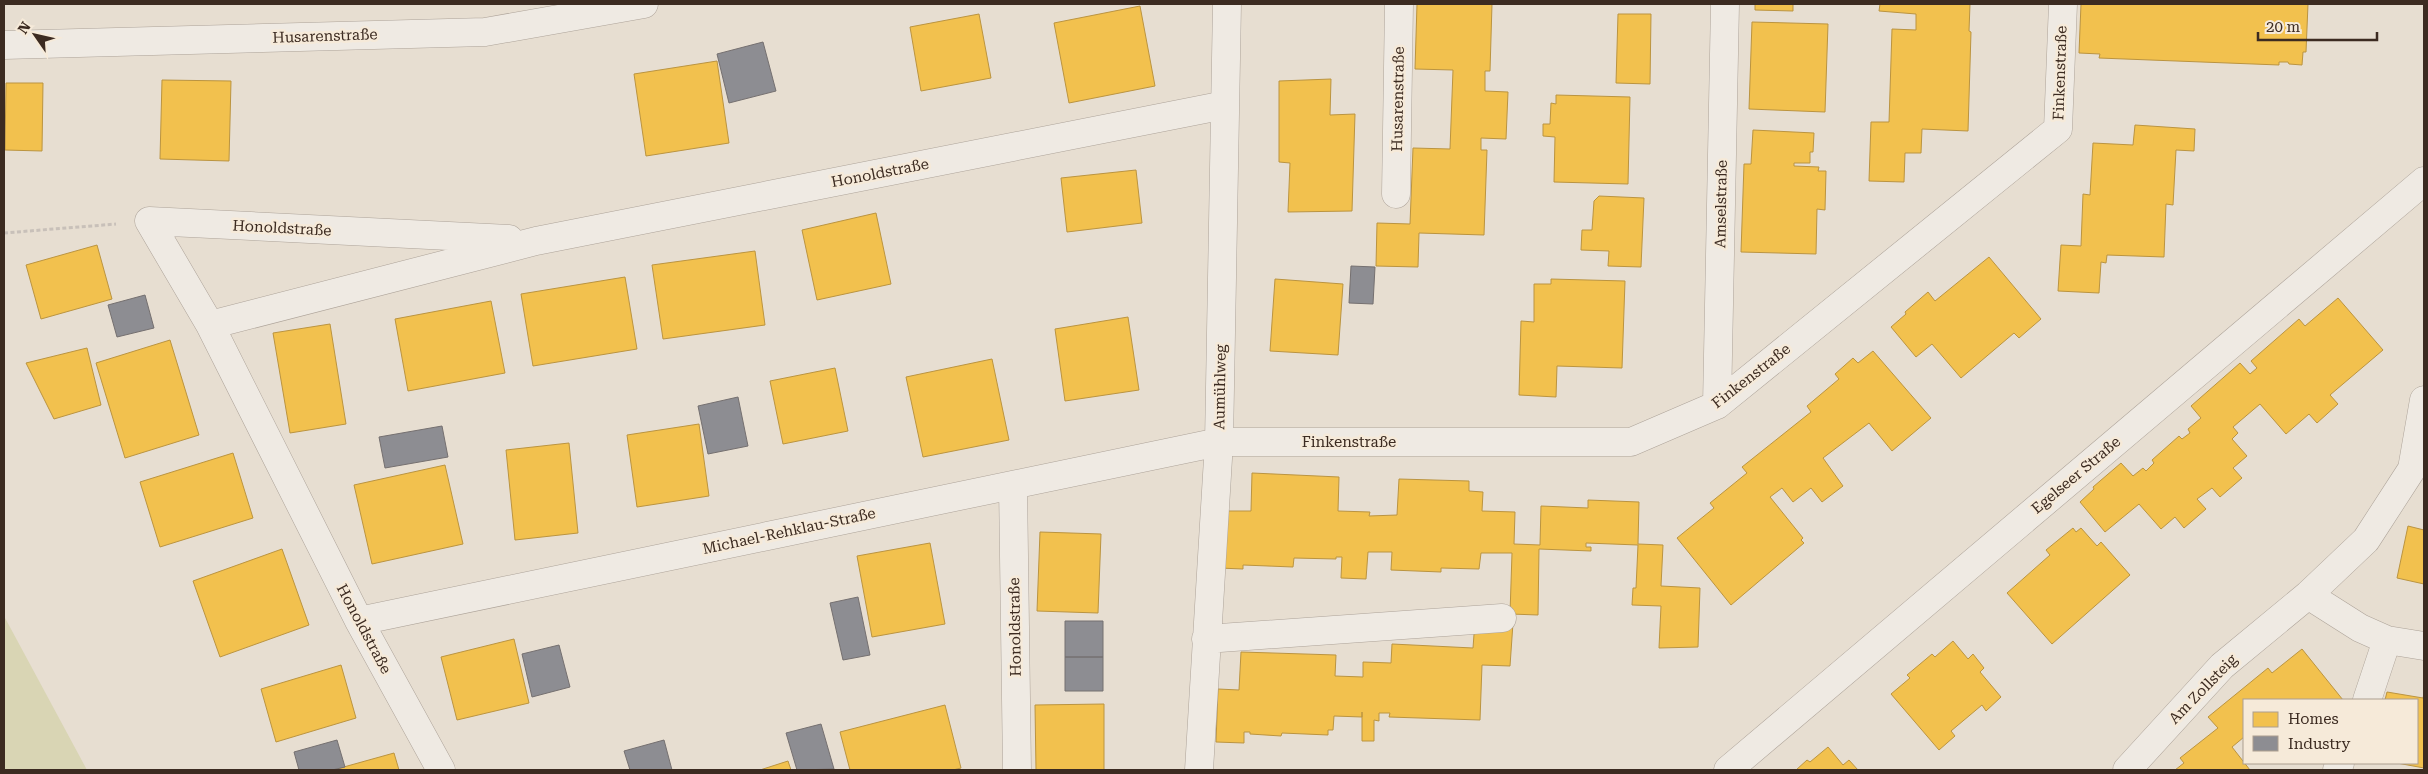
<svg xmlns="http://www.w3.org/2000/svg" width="2428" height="774" font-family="'Roboto Serif',serif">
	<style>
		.green { fill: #d9d5b4 }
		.homes { fill: #f2c14e; stroke: #bb9440 }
		.industry { fill: #8d8d92; stroke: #757070 }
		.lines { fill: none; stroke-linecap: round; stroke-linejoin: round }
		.minor-casing { stroke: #ada399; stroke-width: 29 }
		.path { stroke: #c8c0b9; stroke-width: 3; stroke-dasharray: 4 2.5; stroke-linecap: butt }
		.minor { stroke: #efeae3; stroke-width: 28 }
		.labels { text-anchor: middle; stroke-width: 5; stroke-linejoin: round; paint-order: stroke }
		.street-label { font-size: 15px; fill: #3c2b21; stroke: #f6ead9 }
	</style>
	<rect width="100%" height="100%" fill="#e7ded1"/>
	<path class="green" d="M4,616L87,770H4Z"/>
	<path class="homes" d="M1417,4H1492L1490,71H1485V91L1508,92L1506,139L1481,138V150H1487L1484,235L1419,233L1418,267L1376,266L1377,223L1410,224L1413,148L1450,149L1453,70L1415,69Z
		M1755,4H1793V11L1755,10Z
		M1880,4H1970L1969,31L1971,32L1968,131L1922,129L1921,153H1905L1904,182L1869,181L1871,122H1889L1892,29L1916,30V14L1879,11Z
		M2081,4H2308L2306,52H2303L2302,65L2289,64L2288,62H2279V65L2099,58L2100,54L2079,53Z
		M1140,6L1155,86L1069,103L1054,23Z
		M979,14L991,78L921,91L910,27Z
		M1618,14H1651L1650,84L1616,83Z
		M1752,22L1828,24L1825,112L1749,109Z
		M717,61L729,143L646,156L634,74Z
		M1331,79L1330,115L1355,114L1352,211L1288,212L1290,163L1279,162V81Z
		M162,80L231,81L229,161L160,159Z
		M6,83H43L42,151L5,150Z
		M1556,95L1630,97L1628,184L1554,182L1555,137L1543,136V124H1550L1551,103L1556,104Z
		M2135,125L2195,129L2194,151L2176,150L2173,205L2166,204L2164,257L2107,255L2106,263L2101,262L2099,293L2058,291L2061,245L2081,246L2083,194L2090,195L2093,143L2133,145Z
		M1753,130L1814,133L1813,152H1810V163H1794V166L1819,167L1818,171H1826L1825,210L1817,209L1816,254L1741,252L1744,164H1751Z
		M1136,170L1142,223L1067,232L1061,178Z
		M1599,196L1644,198L1641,267L1608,266L1609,251L1581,250L1582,230H1592L1594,201Z
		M876,213L891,284L817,300L802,230Z
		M97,245L112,299L41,319L26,265Z
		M755,251L765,325L663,339L652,265Z
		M1989,257L2041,319L2019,338L2014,333L1961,378L1932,344L1916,357L1891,327L1906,314L1905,312L1928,292L1935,301Z
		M625,277L637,349L533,366L521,294Z
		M1275,279L1343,284L1338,355L1270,351Z
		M1551,279L1625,281L1622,368L1557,366L1556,397L1519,395L1521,321L1534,322V284H1551Z
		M2338,298L2383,350L2330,395L2338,404L2317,423L2309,414L2286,434L2260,404L2233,427L2238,433L2232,439L2247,456L2233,468L2242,478L2220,497L2212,488L2197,499L2206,509L2184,528L2175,517L2161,529L2139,504L2105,532L2080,502L2094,489L2093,487L2121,463L2133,476L2143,468L2146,471L2154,463L2152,460L2179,436L2182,439L2190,433L2188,429L2201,418L2191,406L2240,363L2250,374L2257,368L2251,361L2299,319L2305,326Z
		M491,301L505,373L408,391L395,319Z
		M1128,317L1139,390L1065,401L1055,329Z
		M330,324L346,424L290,433L273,333Z
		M170,340L199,435L125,458L96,363Z
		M87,348L101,405L54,419L26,363Z
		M1873,351L1931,418L1892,451L1869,423L1823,458L1843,486L1822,502L1811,488L1793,502L1782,488L1770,497L1803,538L1801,540L1804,543L1731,605L1677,538L1714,508L1710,503L1747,473L1742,467L1811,412L1807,406L1839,379L1835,374L1853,358L1858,363Z
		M992,359L1009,440L923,457L906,377Z
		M835,368L848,431L783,444L770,381Z
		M699,424L709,496L637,507L627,435Z
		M569,443L578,533L515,540L506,450Z
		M233,453L253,518L160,547L140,482Z
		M445,465L463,544L372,564L354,485Z
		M1252,473L1339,477L1338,511L1370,512L1369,516L1397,515L1399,479L1469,481V491L1483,492L1482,511L1515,512L1514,544L1540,545L1541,506L1588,508V500L1639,502L1638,544L1663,545L1661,586L1700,588L1698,647L1659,648L1661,606L1632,605L1633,588H1636L1638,545L1586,543V547H1591V551L1539,549L1538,615L1510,614L1512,553H1481L1479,569L1441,568V572L1391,570L1392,552H1368L1366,579L1341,578L1342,557H1336V559L1294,558L1293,567L1243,565V569L1219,568L1222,511H1251Z
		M2408,526L2424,530V584L2397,578Z
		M2073,528L2076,532L2081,528L2097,546L2101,542L2130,575L2052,644L2007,593L2050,555L2046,550Z
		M1040,532L1101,534L1098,613L1037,611Z
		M930,543L945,624L872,637L857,556Z
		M282,549L309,625L220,657L193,581Z
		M1475,621L1513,623L1510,666L1482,665L1480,720L1389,717L1390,713H1379V721L1374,720V741H1362V712V717L1334,716L1333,730H1328V735L1282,733L1281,736L1250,734V732H1244V743L1216,742L1218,689L1239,690L1241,652L1336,655L1335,676L1363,677V662L1391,663L1392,644L1473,648Z
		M514,639L529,703L457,720L441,657Z
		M1953,641L1968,659L1973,654L1984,668L1980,672L2001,697L1986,711L1982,705L1951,731L1955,736L1939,750L1891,694L1910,678L1907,675L1932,654L1935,657Z
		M2302,649L2343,700H2244V737L2232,747L2250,770H2175L2184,763L2180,758L2218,728L2208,717L2268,668L2272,673Z
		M341,665L356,718L276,742L261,689Z
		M2387,692L2423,698L2424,694V768L2397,763H2417V700H2385Z
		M1104,704V770H1036L1035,705Z
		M945,705L961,768L953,770H850L840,732Z
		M1828,747L1843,765L1849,760L1858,770H1796L1807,760L1810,762Z
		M394,753L399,770H333Z
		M788,761L791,770H760Z"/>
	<path class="industry" d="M763,42L776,91L729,103L717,54Z
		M1351,266L1375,267L1373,304L1349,303Z
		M145,295L154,328L117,337L108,305Z
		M738,397L748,446L708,454L698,406Z
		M442,426L448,457L385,468L379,437Z
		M858,597L870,655L843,660L830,603Z
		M1065,621H1103V657H1065Z
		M559,645L570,687L532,697L522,654Z
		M1065,657H1103V691H1065Z
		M821,724L834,769L797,770L786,733Z
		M337,740L345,767L332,770H299L294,752Z
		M664,740L672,770H630L624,751Z"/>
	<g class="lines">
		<defs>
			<path id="minor" d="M4,45L485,32L644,4
				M1396,194L1399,4
				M210,325L536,241L1225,105
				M1717,405L1725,4
				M1013,485L1017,770
				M2308,595L2360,628L2387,640L2424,646
				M359,621L1219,442H1631L1717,405L2058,129L2063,4
				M1206,639L1502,618
				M2367,700L2387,640
				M441,770L359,621L210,325L149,221L509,239
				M1199,770L1219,442L1227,4
				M1728,770L2424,181
				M2127,770L2222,666L2308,595L2366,540L2412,469L2424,400
				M2337,770L2340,763"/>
		</defs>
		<use href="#minor" class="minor-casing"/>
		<path class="path" d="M4,233L116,224"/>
		<use href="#minor" class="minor"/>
	</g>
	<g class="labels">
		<g class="street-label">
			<text transform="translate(325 36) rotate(-2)" y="5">Husarenstraße</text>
			<text transform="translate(2060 73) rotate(-88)" y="5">Finkenstraße</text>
			<text transform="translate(1398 99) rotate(-89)" y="5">Husarenstraße</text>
			<text transform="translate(880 173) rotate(-11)" y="5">Honoldstraße</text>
			<text transform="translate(1721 204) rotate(-89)" y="5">Amselstraße</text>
			<text transform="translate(282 228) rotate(3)" y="5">Honoldstraße</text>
			<text transform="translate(1751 376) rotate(-38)" y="5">Finkenstraße</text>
			<text transform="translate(1220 387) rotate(-89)" y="5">Aumühlweg</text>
			<text x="1349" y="447">Finkenstraße</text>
			<text transform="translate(2076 475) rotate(-40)" y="5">Egelseer Straße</text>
			<text transform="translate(789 531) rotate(-12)" y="5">Michael-Rehklau-Straße</text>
			<text transform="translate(1015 627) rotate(-91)" y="5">Honoldstraße</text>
			<text transform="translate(364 629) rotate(62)" y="5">Honoldstraße</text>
			<text transform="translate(2203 689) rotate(-46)" y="5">Am Zollsteig</text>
		</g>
	</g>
	<rect width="2428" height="774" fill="none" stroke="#3c2b21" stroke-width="10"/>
	<rect x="2243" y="699" width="175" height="65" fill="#f6ead9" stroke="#ac9e8f"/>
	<rect x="2253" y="712" width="25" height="15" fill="#f2c14e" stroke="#ac9e8f"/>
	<text x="2288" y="724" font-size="15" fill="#3c2b21">Homes</text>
	<rect x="2253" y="736" width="25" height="15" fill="#8d8d92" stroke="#ac9e8f"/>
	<text x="2288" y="749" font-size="15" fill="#3c2b21">Industry</text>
	<g transform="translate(35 35) rotate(304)" stroke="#f6ead9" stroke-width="4" paint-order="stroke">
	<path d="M0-4L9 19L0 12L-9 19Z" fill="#3c2b21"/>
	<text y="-8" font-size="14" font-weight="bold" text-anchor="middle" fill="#3c2b21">N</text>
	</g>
	<path d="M2258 32v8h119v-8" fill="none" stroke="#3c2b21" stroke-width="2.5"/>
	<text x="2266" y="32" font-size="15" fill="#3c2b21" stroke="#f6ead9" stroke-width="4" paint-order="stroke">20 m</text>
</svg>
